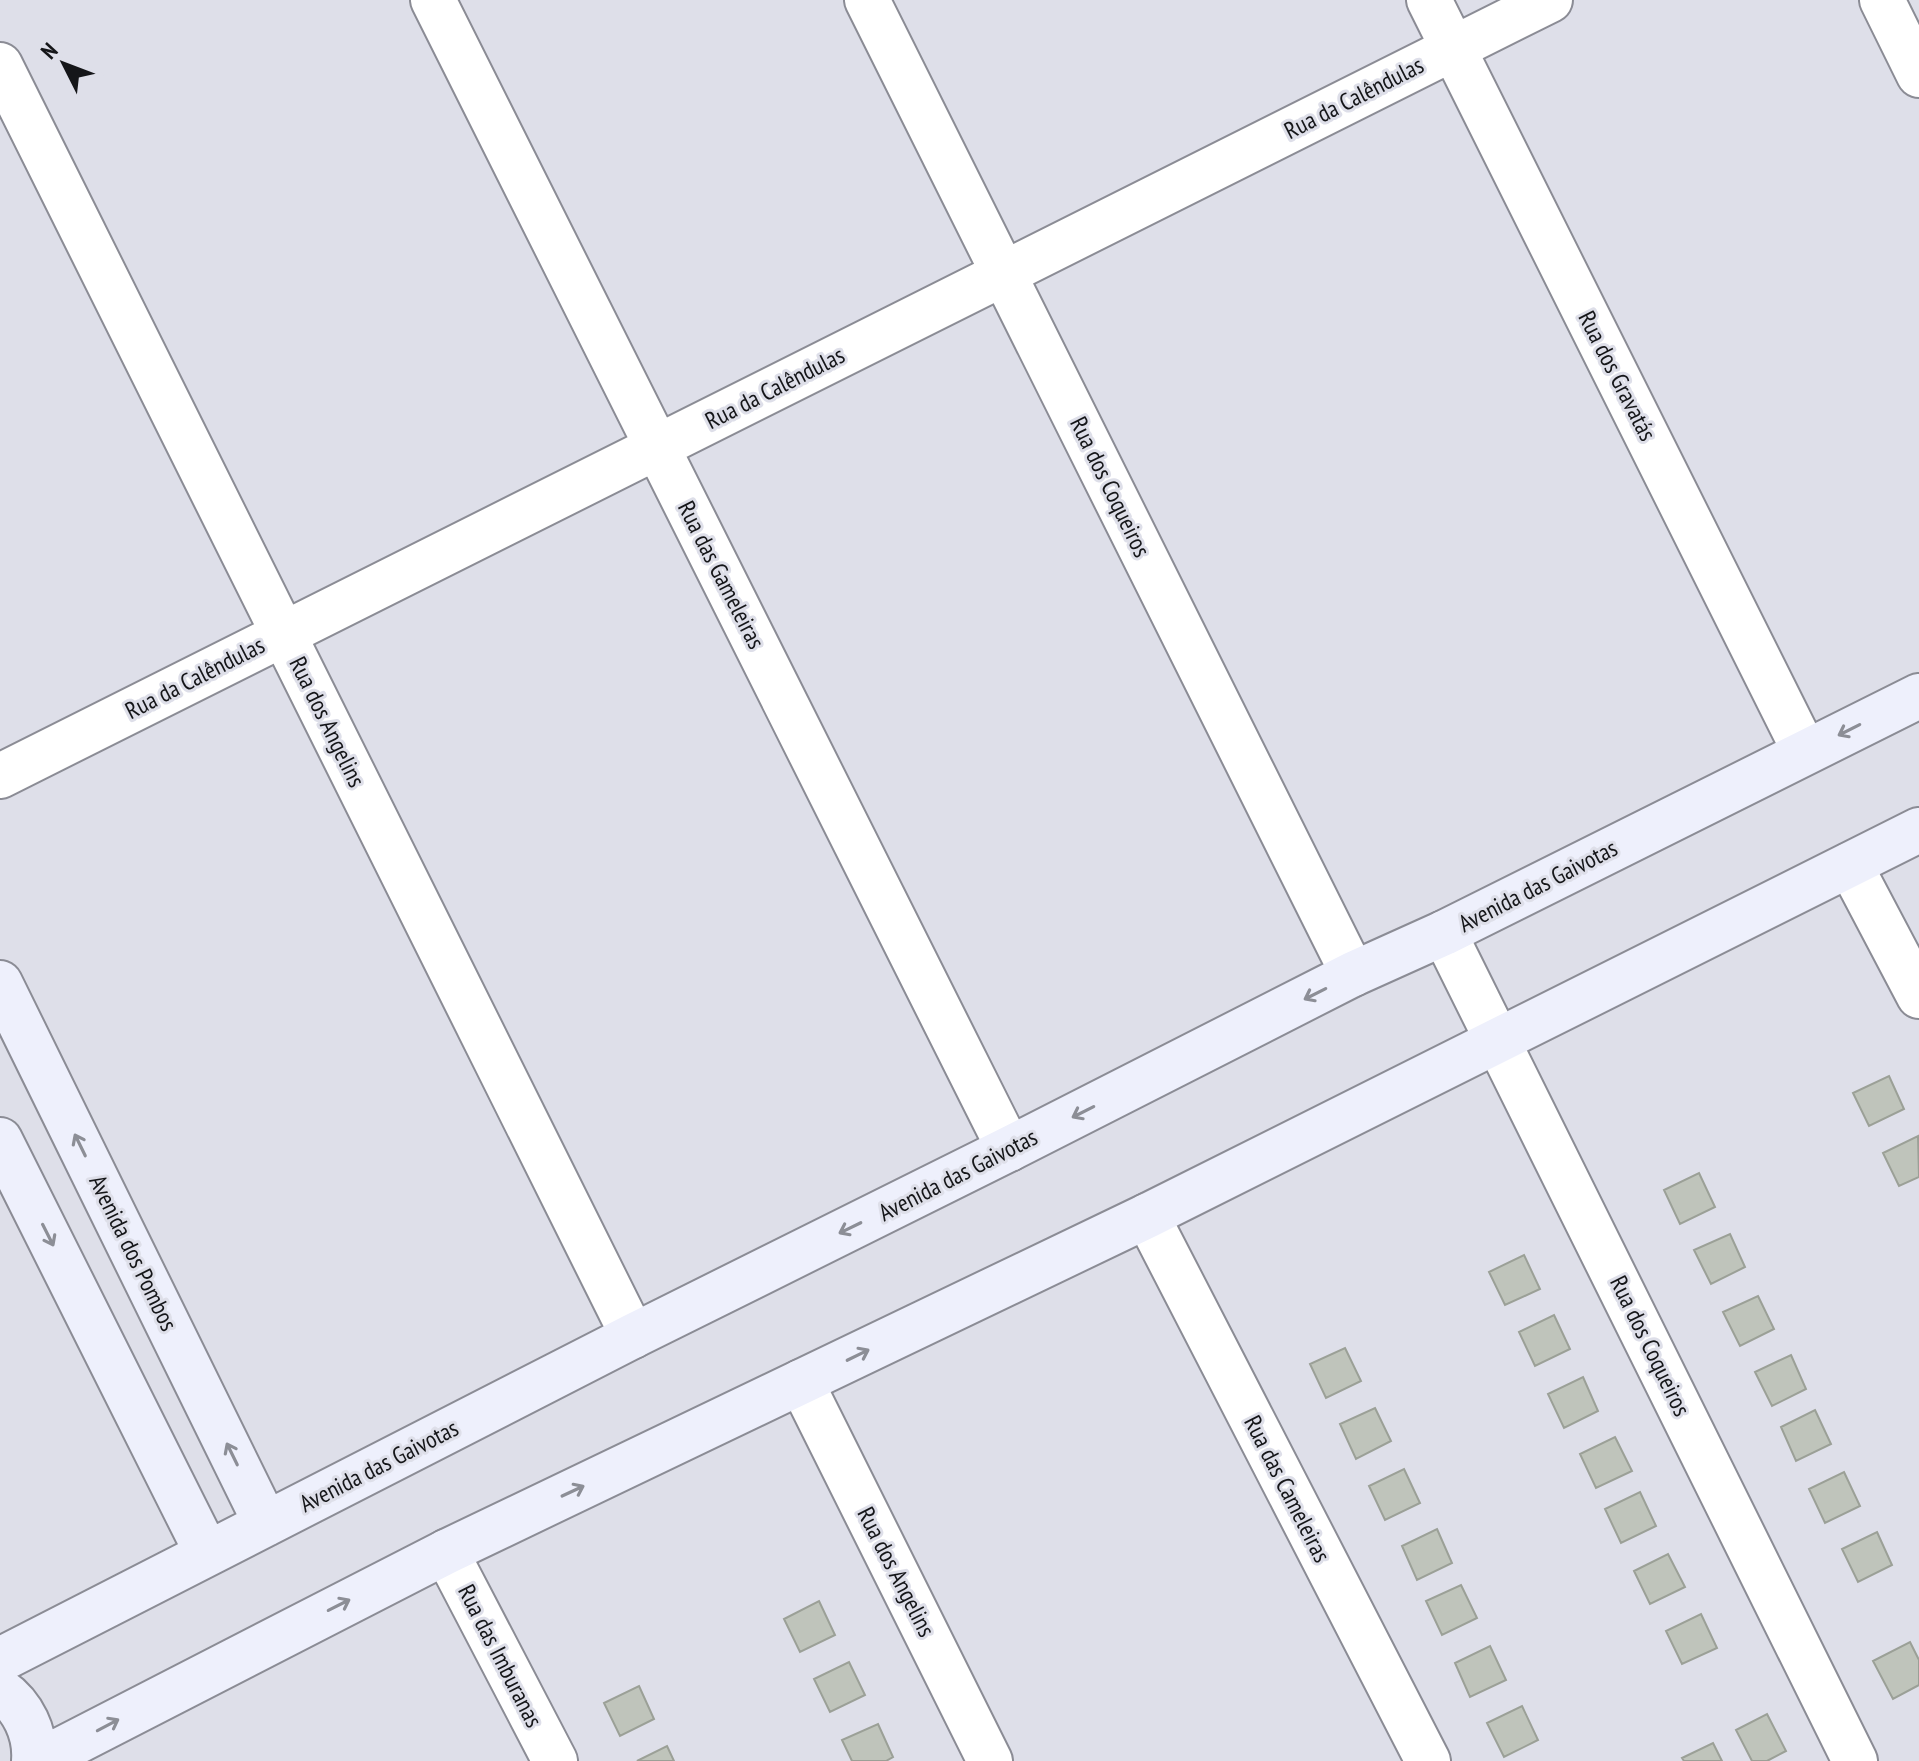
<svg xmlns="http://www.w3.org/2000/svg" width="1919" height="1761" font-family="'PT Sans Narrow',sans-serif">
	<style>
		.building { fill: #bfc4bb; stroke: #9ba097; stroke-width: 2 }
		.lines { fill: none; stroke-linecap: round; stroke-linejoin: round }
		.street-casing { stroke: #8b8c95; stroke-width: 48 }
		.secondary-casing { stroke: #8b8c95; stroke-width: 48 }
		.street { stroke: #fff; stroke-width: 44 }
		.secondary { stroke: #eef0fc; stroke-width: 44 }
		.oneway { stroke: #8c8e96 }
		.labels { text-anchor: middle; stroke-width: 6; stroke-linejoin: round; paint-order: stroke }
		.street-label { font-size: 24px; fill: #151619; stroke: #dedfe9 }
	</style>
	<rect width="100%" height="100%" fill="#dedfe9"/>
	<path class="building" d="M1889,1076L1904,1109L1869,1126L1853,1093Z
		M1918,1136L1919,1177L1899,1186L1883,1153Z
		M1699,1173L1715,1207L1680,1224L1664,1190Z
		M1730,1234L1745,1267L1711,1284L1694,1250Z
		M1524,1255L1540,1289L1505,1305L1489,1272Z
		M1758,1296L1774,1329L1740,1346L1723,1312Z
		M1554,1315L1570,1349L1535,1366L1519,1332Z
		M1345,1348L1361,1381L1326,1398L1310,1364Z
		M1791,1355L1806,1389L1772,1406L1755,1372Z
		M1583,1377L1598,1411L1564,1428L1548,1394Z
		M1375,1408L1391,1441L1356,1459L1340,1424Z
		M1815,1410L1831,1444L1796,1461L1781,1427Z
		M1615,1437L1632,1471L1596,1488L1580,1454Z
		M1404,1469L1420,1503L1385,1520L1369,1486Z
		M1844,1472L1860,1506L1825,1523L1809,1489Z
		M1640,1492L1656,1526L1621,1543L1605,1509Z
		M1437,1529L1452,1563L1417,1580L1402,1546Z
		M1877,1532L1892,1565L1858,1582L1842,1549Z
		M1668,1554L1685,1587L1650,1604L1634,1571Z
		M1461,1585L1477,1618L1442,1635L1426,1601Z
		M819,1601L835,1635L800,1652L784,1619Z
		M1701,1614L1717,1648L1682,1664L1666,1631Z
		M1910,1642L1919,1660V1685L1893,1699L1873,1661Z
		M1490,1646L1506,1680L1470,1697L1455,1663Z
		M849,1662L865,1695L830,1712L814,1679Z
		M639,1686L654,1719L620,1736L604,1703Z
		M1522,1706L1538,1740L1504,1757L1487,1723Z
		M1767,1714L1786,1751L1767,1761H1752L1736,1730Z
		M878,1724L893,1757L886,1761H852L842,1740Z
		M1713,1743L1722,1761H1684L1682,1758Z
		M667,1746L674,1761H637Z"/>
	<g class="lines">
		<defs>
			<path id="street" d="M433,0L1009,1149
				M867,0L1353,974
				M1429,0L1805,752
				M1882,0L1919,75
				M0,65L633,1336
				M0,776L1550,0
				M1850,865L1919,996
				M1444,933L1855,1761
				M1147,1216L1428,1761
				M801,1382L990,1761
				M446,1552L555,1761"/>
			<path id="secondary" d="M0,983L266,1524
				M0,1140L207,1553
				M0,1660L633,1336L1009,1149L1353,974L1444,933L1919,696
				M0,1690C23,1706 36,1733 34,1761
				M39,1761L446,1552L1147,1216L1919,830"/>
		</defs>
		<use href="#street" class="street-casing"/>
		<use href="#secondary" class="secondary-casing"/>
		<use href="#street" class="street"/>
		<use href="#secondary" class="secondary"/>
	</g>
	<defs><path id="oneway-shaft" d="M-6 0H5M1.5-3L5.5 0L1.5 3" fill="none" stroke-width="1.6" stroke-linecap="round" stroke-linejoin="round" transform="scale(2)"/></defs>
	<g class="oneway">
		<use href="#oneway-shaft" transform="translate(1849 730) rotate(153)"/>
		<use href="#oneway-shaft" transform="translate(1315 994) rotate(153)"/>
		<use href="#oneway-shaft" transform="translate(1083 1112) rotate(153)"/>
		<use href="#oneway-shaft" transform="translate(80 1145) rotate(-116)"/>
		<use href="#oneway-shaft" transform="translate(850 1228) rotate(154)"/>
		<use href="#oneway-shaft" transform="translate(48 1235) rotate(63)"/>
		<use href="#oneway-shaft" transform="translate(858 1355) rotate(-26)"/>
		<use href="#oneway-shaft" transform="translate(232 1454) rotate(-116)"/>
		<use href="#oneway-shaft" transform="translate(573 1491) rotate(-25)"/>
		<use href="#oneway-shaft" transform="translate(339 1605) rotate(-27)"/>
		<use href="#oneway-shaft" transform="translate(108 1725) rotate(-28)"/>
	</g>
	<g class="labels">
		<g class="street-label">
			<text transform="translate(1354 98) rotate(-27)" y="8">Rua da Calêndulas</text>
			<text transform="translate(1617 376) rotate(63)" y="8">Rua dos Gravatás</text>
			<text transform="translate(775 388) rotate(-27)" y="8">Rua da Calêndulas</text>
			<text transform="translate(1110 487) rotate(64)" y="8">Rua dos Coqueiros</text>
			<text transform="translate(721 575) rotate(63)" y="8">Rua das Gameleiras</text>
			<text transform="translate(195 678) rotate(-27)" y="8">Rua da Calêndulas</text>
			<text transform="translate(327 722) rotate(64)" y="8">Rua dos Angelins</text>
			<text transform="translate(1538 886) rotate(-27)" y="8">Avenida das Gaivotas</text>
			<text transform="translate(958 1175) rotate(-27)" y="8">Avenida das Gaivotas</text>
			<text transform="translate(133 1253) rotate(64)" y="8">Avenida dos Pombos</text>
			<text transform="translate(1650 1346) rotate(64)" y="8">Rua dos Coqueiros</text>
			<text transform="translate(379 1466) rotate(-27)" y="8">Avenida das Gaivotas</text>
			<text transform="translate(1287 1489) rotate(63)" y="8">Rua das Cameleiras</text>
			<text transform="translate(896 1572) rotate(63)" y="8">Rua dos Angelins</text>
			<text transform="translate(500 1656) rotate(63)" y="8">Rua das Imburanas</text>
		</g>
	</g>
	<g transform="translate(64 64) rotate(312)" stroke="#dedfe9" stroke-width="6" paint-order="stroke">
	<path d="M0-6L14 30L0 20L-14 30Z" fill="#151619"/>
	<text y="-12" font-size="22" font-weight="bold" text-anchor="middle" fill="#151619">N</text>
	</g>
</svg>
